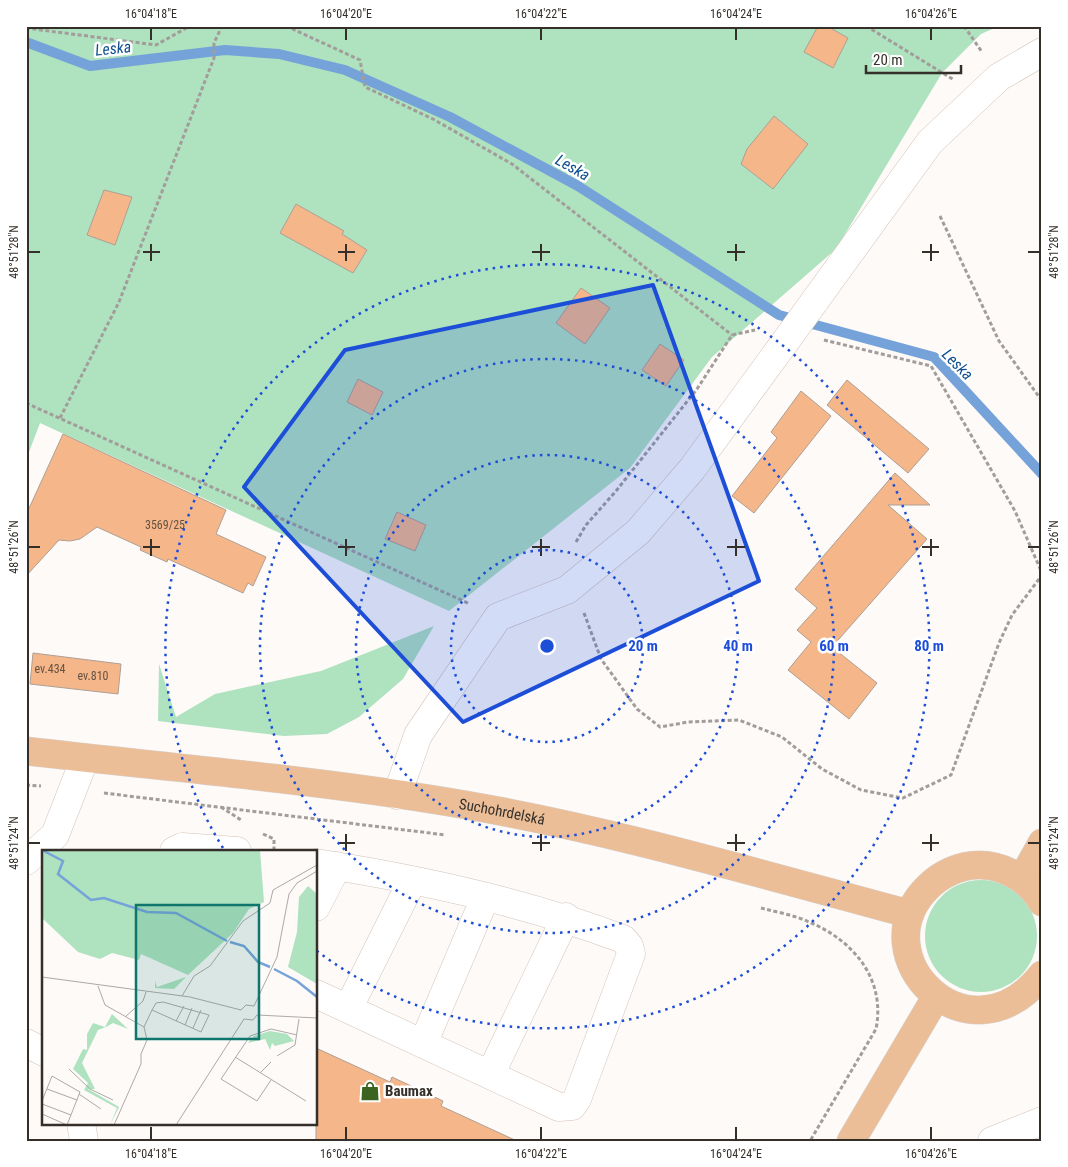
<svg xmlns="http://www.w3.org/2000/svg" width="1068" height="1167" font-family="'Roboto Condensed',sans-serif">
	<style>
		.green { fill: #afe2bf }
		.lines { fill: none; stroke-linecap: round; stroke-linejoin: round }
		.stream { stroke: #75a3d9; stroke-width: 10 }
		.building { fill: #f5b789; stroke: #ae9f94 }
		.minor-casing { stroke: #d3c3b8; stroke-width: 29 }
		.major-casing { stroke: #d7d5d4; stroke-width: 29 }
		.path { stroke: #a29d9a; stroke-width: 3; stroke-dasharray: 4 2.5; stroke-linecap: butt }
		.minor { stroke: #fff; stroke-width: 28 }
		.major { stroke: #ebbe98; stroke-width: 28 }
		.minor-bridge-casing { stroke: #d3c3b8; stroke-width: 29; stroke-linecap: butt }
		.minor-bridge { stroke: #fff; stroke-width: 28 }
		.marked { fill: #1d4ed8; fill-opacity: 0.2; stroke: #1d4ed8; stroke-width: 4; stroke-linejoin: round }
		.ticks { fill: none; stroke: #352f2a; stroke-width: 2 }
		.ring { fill: none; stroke: #1d4ed8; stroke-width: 2.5; stroke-dasharray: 2.5 5 }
		.labels { text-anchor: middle; stroke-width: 5; stroke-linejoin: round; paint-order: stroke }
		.number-label { font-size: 12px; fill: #655142 }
		.street-label { font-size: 15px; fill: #352f2a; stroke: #fff }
		.poi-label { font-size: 15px; font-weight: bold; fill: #352f2a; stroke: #fff; text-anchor: start }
		.water-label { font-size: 16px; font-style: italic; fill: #0f5091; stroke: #fff }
		.inset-river { fill: none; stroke: #75a3d9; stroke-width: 2.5 }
		.inset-road { fill: none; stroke: #aea9a6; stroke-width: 1 }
		.view { fill: #0f766e; fill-opacity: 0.15; stroke: #0f766e; stroke-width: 2.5 }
		.inset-edge { fill: none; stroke: #352f2a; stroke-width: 2.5 }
		.centre { fill: #1d4ed8; stroke: #fff; stroke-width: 2.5 }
		.ring-label { font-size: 15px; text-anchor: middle; font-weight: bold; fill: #1d4ed8; stroke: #fff; stroke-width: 5; stroke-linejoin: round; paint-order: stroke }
		.neatline { fill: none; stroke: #352f2a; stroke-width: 2 }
		.ticks-label { font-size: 12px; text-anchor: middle; fill: #352f2a }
	</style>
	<rect width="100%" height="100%" fill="#fefaf8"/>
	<path class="green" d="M26,26H999L981,34L942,73L836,249L712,357L630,468L449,611L40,423L26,460Z
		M434,626L403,679L359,717L327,734L284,736L158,721L159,664L176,717L215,694L321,671Z
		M925 936a56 56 0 1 1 112 0a56 56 0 1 1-112 0Z"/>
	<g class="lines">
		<path class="stream" d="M26,42L90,66L225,50L279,54L345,70L450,117L578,186L779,315L934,357L1042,474"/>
	</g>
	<path class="building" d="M818,26H827L848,38L833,68L804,52Z
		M774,116L808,144L773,189L741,164L747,149Z
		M104,190L132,197L115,245L87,235Z
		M296,204L344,231L342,234L367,250L353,273L280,233Z
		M581,288L610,308L585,344L556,323Z
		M660,344L684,360L666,386L642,370Z
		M358,379L383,392L372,415L347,402Z
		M847,380L929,449L908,473L827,405Z
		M801,391L831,416L754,513L732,496L777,438L771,432Z
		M63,434L226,510L216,534L266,557L253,586L248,583L243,593L168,559L167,562L140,550L141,547L97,527L80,539L70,541L59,540L26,576V515Z
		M895,473L930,505H888L927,539L832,647L877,683L849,719L788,670L811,642L797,630L817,608L795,589Z
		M397,512L426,525L415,551L385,539Z
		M33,653L121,664L118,694L30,684Z
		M316,1048L390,1082L392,1077L443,1101L441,1106L517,1141H316Z"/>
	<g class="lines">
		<defs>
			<path id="minor" d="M814,302L930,142L999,77L1042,52
				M397,795L418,735L498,617L567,590L638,532L692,469L785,342
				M174,851L182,847L237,851
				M26,861L55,835L85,758
				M316,863C420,879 525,902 623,939L629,946L631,954L577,1099L572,1106L559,1107L316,994
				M316,907L337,866
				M348,1009L412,881
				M26,1043L44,1052
				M423,1044L485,898
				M490,1075L566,917
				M81,1123L84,1141
				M992,1141L1042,1121"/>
			<g id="major">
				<path id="s1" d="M26,751C173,768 321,780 466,805C617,831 763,875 910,914"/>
				<path d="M1022,879L1042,843"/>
				<path d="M1042,902C1030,880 1004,865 979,865C960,865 941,874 928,887C858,956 969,1067 1042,975"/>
				<path d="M851,1141L936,997"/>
			</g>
		</defs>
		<use href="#minor" class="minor-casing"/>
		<use href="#major" class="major-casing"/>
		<path class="path" d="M286,26L360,60L365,87L433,119L512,164L732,335
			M866,26L954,80
			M964,26L982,52
			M26,28L156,45L190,26
			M940,216L999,341L1042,401
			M824,340L931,366L1015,511L1042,573
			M26,403L470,604
			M60,418L119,302L214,58V43L222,26
			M576,542L586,525L616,491L697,389L732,335L755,330
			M584,613L601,659L637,709L660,727L688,722L739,720L782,737L822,769L861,790L903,798L951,775L999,643L1012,615L1042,575
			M26,785L41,786
			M104,793L446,835
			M221,807L241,820
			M263,834L274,839V851
			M761,908C776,912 794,915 809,922C853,940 886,979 876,1029L810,1141"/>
		<use href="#minor" class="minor"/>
		<use href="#major" class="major"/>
		<defs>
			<path id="minor-bridge" d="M785,342L814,302"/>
		</defs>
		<use href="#minor-bridge" class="minor-bridge-casing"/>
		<use href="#minor-bridge" class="minor-bridge"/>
	</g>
	<path class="marked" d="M653,285L759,581L463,722L244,487L345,350Z"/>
	<path class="ticks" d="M151,28V40M346,28V40M541,28V40M736,28V40M931,28V40M151,244V261M346,244V261M541,244V261M736,244V261M931,244V261M28,252H40M143,252H160M338,252H355M532,252H550M727,252H745M922,252H939M1028,252H1040M151,539V556M346,539V556M541,539V556M736,539V556M931,539V556M28,547H40M143,547H160M338,547H355M532,547H550M727,547H745M922,547H939M1028,547H1040M346,834V851M541,834V851M736,834V851M931,834V851M28,843H40M338,843H355M532,843H550M727,843H745M922,843H939M1028,843H1040M151,1127V1140M346,1127V1140M541,1127V1140M736,1127V1140M931,1127V1140"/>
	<g class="ring">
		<circle cx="547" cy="646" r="96"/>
		<circle cx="547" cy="646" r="191"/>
		<circle cx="547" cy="646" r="287"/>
		<path d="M223 848A382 382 0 1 1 317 951"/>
	</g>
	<defs>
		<symbol id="shop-bare" viewBox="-9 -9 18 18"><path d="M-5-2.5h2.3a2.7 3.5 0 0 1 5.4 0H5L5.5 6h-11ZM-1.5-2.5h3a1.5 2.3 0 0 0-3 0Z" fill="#3c631f" stroke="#fff" stroke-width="2.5" paint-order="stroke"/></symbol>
	</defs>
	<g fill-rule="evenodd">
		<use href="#shop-bare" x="356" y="1077" width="28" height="28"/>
	</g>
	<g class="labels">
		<g class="number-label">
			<text x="165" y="529">3569/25</text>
			<text x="50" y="673">ev.434</text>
			<text x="93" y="680">ev.810</text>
		</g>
		<g class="street-label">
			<text dy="5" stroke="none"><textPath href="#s1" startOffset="480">Suchohrdelská</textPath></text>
		</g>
		<g class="poi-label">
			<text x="385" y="1096">Baumax</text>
		</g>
		<g class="water-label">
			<text transform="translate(113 48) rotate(-6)" y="6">Leska</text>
			<text transform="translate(573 167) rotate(30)" y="6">Leska</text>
			<text transform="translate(958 364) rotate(45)" y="6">Leska</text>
		</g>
	</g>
	<g transform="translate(42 850)">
		<rect width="275" height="275" fill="#fefaf8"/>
		<path d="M0,0H218L222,52L207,59L191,83L146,125L99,104L97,110L70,103L58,109L36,102L1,69ZM266,36L275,44V134L246,117L255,82L257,47ZM144,127L132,139L113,138V131L115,137ZM70,164L86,179L71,173L64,177L56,180L40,213L53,239H46L77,257L68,275L75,258L42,240L46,233L31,219L41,199L45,200V184L51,173L63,177ZM228,181L245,184L252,191L233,196L230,193L228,200L223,189L206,193L212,186Z" fill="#afe2bf"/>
		<path class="inset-river" d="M0,0L21,11L16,24L49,50L62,48L105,62L134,63L185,91M188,92L202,96L216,112L228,117M232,119L255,131L275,147"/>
		<path class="inset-road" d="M0,127L148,147L199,160M56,136L63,155L102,177L105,190L99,204V214L72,275M140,146L152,126L168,116L201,71L228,53L231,40L275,15M212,156L235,107L247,44L255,33L275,21M199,160L204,155L212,156M215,165L275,168M83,167L101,151L104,142M202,169L211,170L215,165M134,171L142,156M143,175L150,158M102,177L110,160L159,182L167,165L121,152L114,153L110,160M151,178L159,160M235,206L253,195L257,169M193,207L264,251M27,219L48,239L71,250M218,223L229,212M229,230L215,251L179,229L208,186L229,179L255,185M5,239L35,250M37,244L59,259M0,251L10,226L38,242L25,275M0,254L29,265M0,264L25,275M134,275L202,169"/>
		<path class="view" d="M94,55H217V189H94Z"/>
		<rect width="275" height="275" class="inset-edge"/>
	</g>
	<circle cx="547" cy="646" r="8" class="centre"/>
	<g class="ring-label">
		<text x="643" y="651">20 m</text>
		<text x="738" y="651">40 m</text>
		<text x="834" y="651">60 m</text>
		<text x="929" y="651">80 m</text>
	</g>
	<rect width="1068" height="1167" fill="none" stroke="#ffffff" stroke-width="55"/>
	<path d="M866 65v8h95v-8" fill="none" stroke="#352f2a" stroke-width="2.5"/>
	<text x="873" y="65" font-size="15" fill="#352f2a" stroke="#ffffff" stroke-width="4" paint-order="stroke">20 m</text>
	<rect x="28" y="28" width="1012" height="1112" class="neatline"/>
	<g class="ticks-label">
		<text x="151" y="18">16°04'18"E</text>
		<text x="346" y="18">16°04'20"E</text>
		<text x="541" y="18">16°04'22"E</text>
		<text x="736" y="18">16°04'24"E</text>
		<text x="931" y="18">16°04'26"E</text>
		<text transform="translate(14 252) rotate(-90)" y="4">48°51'28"N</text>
		<text transform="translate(1054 252) rotate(-90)" y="4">48°51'28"N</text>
		<text transform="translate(14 547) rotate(-90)" y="4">48°51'26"N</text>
		<text transform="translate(1054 547) rotate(-90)" y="4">48°51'26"N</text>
		<text transform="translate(14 843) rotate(-90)" y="4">48°51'24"N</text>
		<text transform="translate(1054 843) rotate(-90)" y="4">48°51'24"N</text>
		<text x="151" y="1158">16°04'18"E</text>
		<text x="346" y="1158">16°04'20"E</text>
		<text x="541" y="1158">16°04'22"E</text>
		<text x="736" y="1158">16°04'24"E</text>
		<text x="931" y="1158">16°04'26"E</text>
	</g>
</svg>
